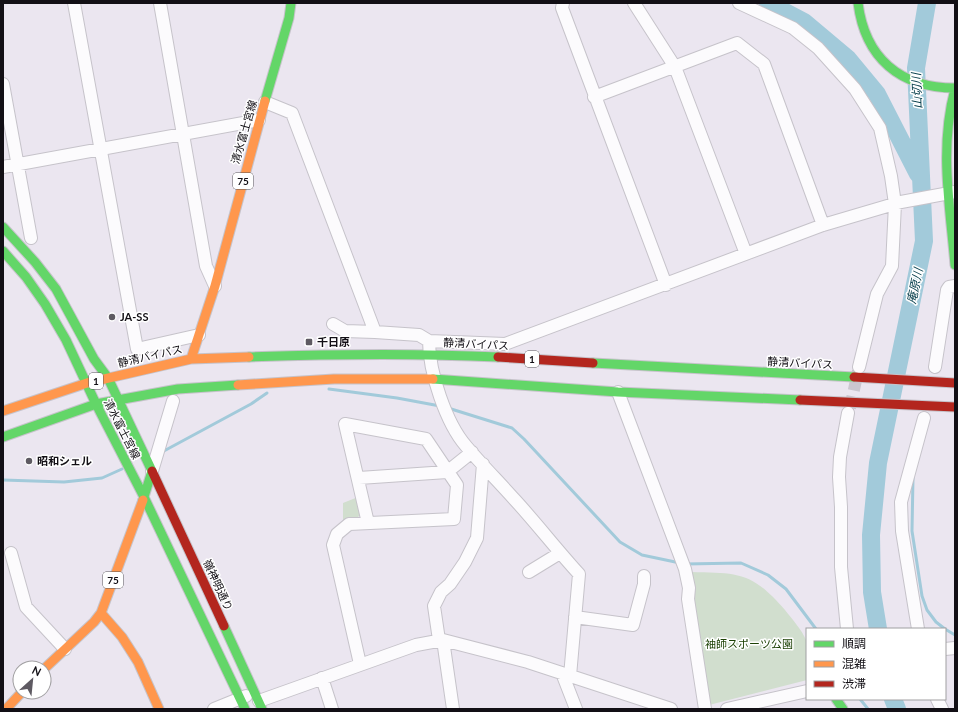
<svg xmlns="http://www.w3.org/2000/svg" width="958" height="712" font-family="Lato,'Noto Sans JP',sans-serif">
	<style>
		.green { fill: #d1dece }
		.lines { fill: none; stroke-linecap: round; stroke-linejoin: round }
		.stream { stroke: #a2cada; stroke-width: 3 }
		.river { stroke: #a2cada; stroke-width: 18 }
		.street-tunnel { stroke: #cac6cf; stroke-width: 12; stroke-dasharray: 12 6; stroke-linecap: butt }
		.street-casing { stroke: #c6c3ca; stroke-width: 14 }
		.fast-casing { stroke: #c6c3ca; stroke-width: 11 }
		.slow-casing { stroke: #c6c3ca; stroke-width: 11 }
		.jam-casing { stroke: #c6c3ca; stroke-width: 11 }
		.street { stroke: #fcfbfd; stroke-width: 12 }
		.fast { stroke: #63d668; stroke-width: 9 }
		.slow { stroke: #ff974d; stroke-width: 9 }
		.jam { stroke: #b3261e; stroke-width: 9 }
		.poi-dot { fill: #5e5a62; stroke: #fff; stroke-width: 1.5 }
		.labels { text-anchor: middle; stroke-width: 3; stroke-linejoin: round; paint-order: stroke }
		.shield { fill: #fff; stroke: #59575b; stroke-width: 1 }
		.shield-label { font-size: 10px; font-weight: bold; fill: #120f15 }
		.street-label { font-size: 11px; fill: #120f15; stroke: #fff }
		.poi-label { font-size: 11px; font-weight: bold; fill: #120f15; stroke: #fff; text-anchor: start }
		.park-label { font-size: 11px; fill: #1c4105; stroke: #fff }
		.water-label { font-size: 12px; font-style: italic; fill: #013a47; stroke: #fff }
	</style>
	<rect width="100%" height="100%" fill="#ebe6f0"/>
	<path class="green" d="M358,497L362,511L357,519L343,521V503Z
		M691,572C739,573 752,572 785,610C792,619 802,630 806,640C810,647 807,670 807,680L709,705L693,599Z"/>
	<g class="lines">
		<path class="stream" d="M329,389L397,398L440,406
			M448,408L512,428L524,439L620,542L642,555L680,563
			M162,452L251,404L267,393
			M913,477L912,531L922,596L927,610L936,622L945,629
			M3,480L64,482L102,478L122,469
			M685,564L741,563L768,575L786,589L816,629
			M945,629L955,635
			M860,699L868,709"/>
		<path class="river" d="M768,3L804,22L848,59L877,94L918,174
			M878,629L872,592L871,535L878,463L924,241L916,68L927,3
			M893,699L897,709"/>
		<path class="street-tunnel" d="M850,408L858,371"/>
		<defs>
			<path id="street" d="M74,3L137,349L199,335
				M160,3L206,266L215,286
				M563,3L562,8L666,285
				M634,3L675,67L746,254
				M739,3L793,28L818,48L855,89L880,128L891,176L895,204L892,266L877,294L859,367
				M3,84L31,238
				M594,97L737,43L764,64L823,225
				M265,102L292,113L375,332L419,335L429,341C429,372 446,423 466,446C481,464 499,482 515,500C537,524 557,550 579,574L570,676
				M3,167L259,120
				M333,324L345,331L375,332
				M429,341L505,344L823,225L901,202L955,192
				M935,367L947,290L949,287L955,286
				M618,392L685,569L689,588L688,599L705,709
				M152,471L173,401
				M359,478L447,472L472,452
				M11,553L26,607L65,649
				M529,572L560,553
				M575,617L633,625L644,584V576
				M847,629L841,567V507L839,477L840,457L848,413
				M918,629L902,531L901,502L924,418
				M439,640L434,606L441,592L450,584L465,562L477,538L483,464
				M443,640L453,709
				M945,649L955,648
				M360,664L333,545L337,534L349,524L454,519L457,485L426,439L345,424L368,523
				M562,673L576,709
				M322,678L332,709
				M937,699L942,709
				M259,701L416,645L443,640L528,662L671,709
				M214,709L246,696
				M727,709L807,691"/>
			<path id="fast" d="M858,3C865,58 900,88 955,88
				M955,89C939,148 950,206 955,265
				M265,101L289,18L291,3
				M3,227L35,262L56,289L94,359L108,378L152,471L143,500
				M3,251L26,277L45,304L66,340L96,404L144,497
				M249,357C332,354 415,353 498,357
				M593,363L854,377
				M433,379L618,392L800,400
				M3,437L96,404L178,389L238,385
				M144,497L245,709
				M224,626L262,709
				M836,699L843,709"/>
			<path id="slow" d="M191,359L215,286L265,101
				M238,385L334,379H433
				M3,411L87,383L191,359L249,357
				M101,613L122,637L138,662L159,709
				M44,669L94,622L101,613L143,500
				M6,709L22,692"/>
			<path id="jam" d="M498,357L593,363
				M854,377L955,383
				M800,400L955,407
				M152,471L224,626"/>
		</defs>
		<use href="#street" class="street-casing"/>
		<use href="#fast" class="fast-casing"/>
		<use href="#slow" class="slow-casing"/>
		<use href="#jam" class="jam-casing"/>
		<use href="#street" class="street"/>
		<use href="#fast" class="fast"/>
		<use href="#slow" class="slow"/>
		<use href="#jam" class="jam"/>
	</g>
	<g class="poi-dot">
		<circle cx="112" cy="317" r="4"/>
		<rect x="305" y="338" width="8" height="8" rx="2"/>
		<circle cx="29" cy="461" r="4"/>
	</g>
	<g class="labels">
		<g class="shield">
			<rect x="233" y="173" width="20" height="16" rx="3"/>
			<rect x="525" y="351" width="14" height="16" rx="3"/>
			<rect x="89" y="373" width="14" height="16" rx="3"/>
			<rect x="103" y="572" width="20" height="16" rx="3"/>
		</g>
		<g class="shield-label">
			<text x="243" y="185">75</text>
			<text x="532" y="363">1</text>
			<text x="96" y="385">1</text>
			<text x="113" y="584">75</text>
		</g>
		<g class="street-label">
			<text transform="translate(244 132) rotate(-74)" y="4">清水富士宮線</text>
			<text transform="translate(476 344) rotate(3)" y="4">静清バイパス</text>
			<text transform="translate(150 356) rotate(-13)" y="4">静清バイパス</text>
			<text transform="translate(800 363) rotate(3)" y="4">静清バイパス</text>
			<text transform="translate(122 429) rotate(63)" y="4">清水富士宮線</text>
			<text transform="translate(218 585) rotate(65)" y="4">嶺神明通り</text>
		</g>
		<g class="poi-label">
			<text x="120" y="321">JA-SS</text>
			<text x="317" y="346">千日原</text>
			<text x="37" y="465">昭和シェル</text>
		</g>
		<g class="park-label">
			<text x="749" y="648">袖師スポーツ公園</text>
		</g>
		<g class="water-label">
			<text transform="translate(917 91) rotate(-92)" y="4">山切川</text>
			<text transform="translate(915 286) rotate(-78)" y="4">庵原川</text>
		</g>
	</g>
	<rect width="958" height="712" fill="none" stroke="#120f15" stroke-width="8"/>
	<rect x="806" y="628" width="140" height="72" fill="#ffffff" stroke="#a09fa1"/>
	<rect x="814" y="641" width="20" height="6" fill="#63d668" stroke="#a09fa1"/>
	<text x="842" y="648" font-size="12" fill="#120f15">順調</text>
	<rect x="814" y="661" width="20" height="6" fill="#ff974d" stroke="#a09fa1"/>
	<text x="842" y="668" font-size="12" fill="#120f15">混雑</text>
	<rect x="814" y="681" width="20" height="6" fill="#b3261e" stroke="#a09fa1"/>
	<text x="842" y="688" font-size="12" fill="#120f15">渋滞</text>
	<g transform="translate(32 680) rotate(27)"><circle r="19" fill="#ffffff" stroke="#a09fa1"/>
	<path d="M0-3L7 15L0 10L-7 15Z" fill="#5e5a62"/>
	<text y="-6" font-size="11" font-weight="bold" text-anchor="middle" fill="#120f15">N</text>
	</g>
</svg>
